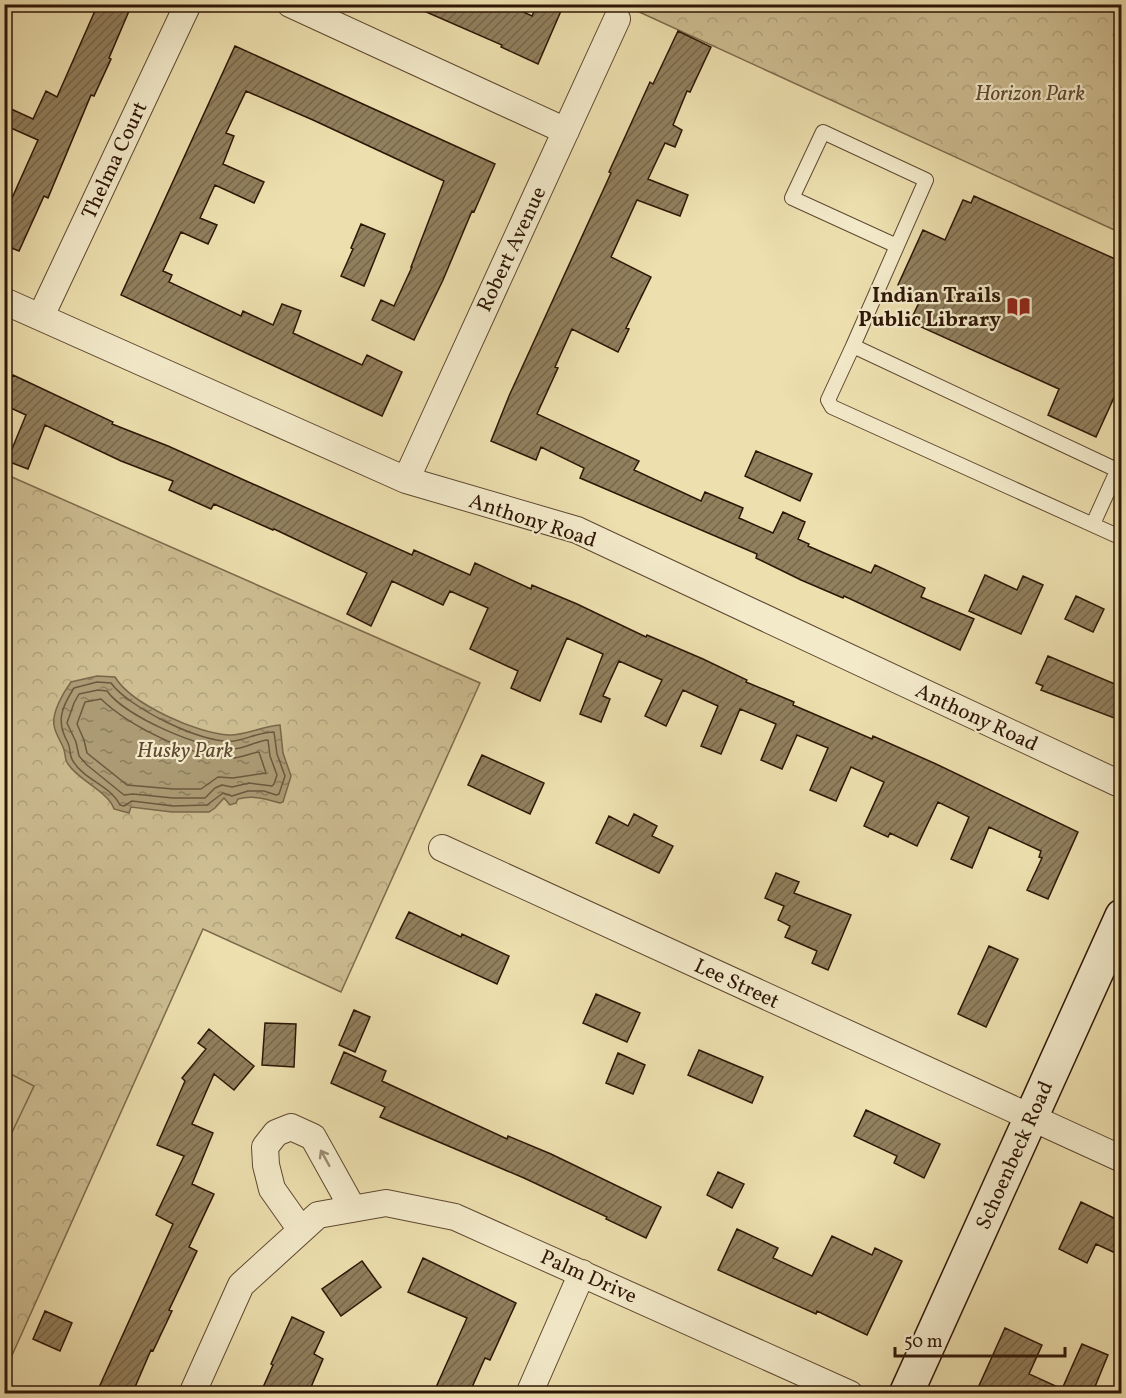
<svg xmlns="http://www.w3.org/2000/svg" width="1126" height="1398" font-family="Vollkorn,serif">
	<style>
		.park { fill: url(#park-crowns); stroke: #7e6a4c; stroke-width: 1.5 }
		.pitch { fill: #cdbd91; stroke: #7e6a4c; stroke-width: 1.5 }
		.water { fill: url(#water-ripples); stroke: #7a6649; stroke-width: 1.5 }
		.lines { fill: none; stroke-linecap: round; stroke-linejoin: round }
		.shore { stroke: #6d583e; stroke-width: 1.5 }
		.building { fill: url(#building-hatch); stroke: #2e1606; stroke-width: 1.5 }
		.service-casing { stroke: #5e4830; stroke-width: 16 }
		.minor-casing { stroke: #5e4830; stroke-width: 28 }
		.secondary-casing { stroke: #2e1606; stroke-width: 36 }
		.service { stroke: #f3eaca; stroke-width: 14 }
		.minor { stroke: #f3eaca; stroke-width: 26 }
		.secondary { stroke: #f3eaca; stroke-width: 33 }
		.oneway { stroke: #9a8b72 }
		.labels { text-anchor: middle; stroke-width: 4.5; stroke-linejoin: round; paint-order: stroke }
		.park-label { font-size: 21px; font-style: italic; fill: #5e4830; stroke: #f3eaca }
		.street-label { font-size: 21px; fill: #2e1606; stroke: #f3eaca }
		.poi-label { font-size: 21px; font-weight: bold; fill: #2e1606; stroke: #f3eaca; text-anchor: end }
	</style>
	<defs>
		<pattern id="park-crowns" width="20" height="18" patternUnits="userSpaceOnUse" patternTransform="scale(1.5)"><rect width="20" height="18" fill="#cdbd91"/><path d="M2 6a3 3 0 1 1 6 0M12 15a3 3 0 1 1 6 0" fill="none" stroke="#b0a27c"/></pattern>
		<pattern id="water-ripples" width="26" height="14" patternUnits="userSpaceOnUse" patternTransform="scale(1.5)"><rect width="26" height="14" fill="#ac9b75"/><path d="M2 4q2-2 4 0t4 0M15 11q2-2 4 0t4 0" fill="none" stroke="#8c7d5e"/></pattern>
		<pattern id="building-hatch" width="6" height="6" patternUnits="userSpaceOnUse" patternTransform="scale(1.5)"><rect width="6" height="6" fill="#917f5d"/><path d="M-1 1l2-2M0 6l6-6M5 7l2-2" fill="none" stroke="#77674b"/></pattern>
	</defs>
	<rect width="100%" height="100%" fill="#eddfae"/>
	<filter id="stains"><feTurbulence type="fractalNoise" baseFrequency=".00333" numOctaves="4"/><feColorMatrix values="0 0 0 0 .2 0 0 0 0 .09 0 0 0 0 .02 0 0 0 .5 -.17"/></filter>
	<radialGradient id="worn" r=".72"><stop offset=".6" stop-color="#630" stop-opacity="0"/><stop offset="1" stop-color="#630" stop-opacity=".3"/></radialGradient>
	<path class="park" d="M624,5H1121V233Z
		M5,474L480,683L341,992L203,929L5,1371Z"/>
	<path class="pitch" d="M5,1071L34,1086L5,1147Z"/>
	<path class="water" d="M97,676L115,677C131,704 198,734 229,735C242,736 264,726 280,725L283,753L291,776L283,802L280,803C265,799 254,795 238,799L236,803L230,805L224,798L215,808L209,812H172L131,807L129,813L114,809C109,792 79,781 68,764C64,759 66,752 63,747C60,740 55,733 54,725C52,712 63,693 71,682Z"/>
	<g class="lines">
		<path class="shore" d="M97,682L111,683C128,707 203,745 234,741C247,739 260,732 274,732L277,754L285,776L279,794L276,795L264,791H248L232,796L223,793L207,805L173,806L132,801L124,806L120,805C111,786 84,780 73,761C69,756 71,749 68,743C56,722 61,708 74,688Z
			M98,690L107,691C125,716 200,749 232,749C244,749 256,741 268,740L270,756L277,775L274,784L272,786L249,783L232,787L222,785L215,788L205,798H173L133,794L124,795L87,765L79,756L76,742L67,723L74,703L79,694Z
			M101,699C129,726 193,758 232,758C241,758 250,753 259,752L266,773L233,778L218,777L201,789H173L127,785L87,753L84,740L77,724L85,702Z"/>
	</g>
	<path class="building" d="M98,4H132L109,58L111,59L94,96L91,95L48,198L44,196L19,251L4,245V216L38,140L4,125V120L9,108L33,119L46,91L57,97Z
		M408,4H506L532,16L537,4H564L538,64L501,47L502,45Z
		M678,31L711,47L690,92L687,91L673,125L682,130L675,147L665,143L648,179L688,195L680,216L637,200L611,257L651,277L626,328L629,329L618,352L572,329L555,367L558,368L537,414L639,461L634,470L701,501L705,492L743,508L739,518L773,533L783,512L805,522L798,539L809,544L808,546L871,573L875,565L925,588L921,597L974,619L960,650L844,596L843,598L801,580L756,558L757,554L580,478L584,468L541,447L536,460L491,441L509,396L611,173L609,172L650,82L653,84Z
		M235,46L495,164L474,212L472,211L443,280L414,340L372,320L381,300L394,306L412,267H411L444,181L313,120L246,91L226,133L234,136L223,164L264,182L254,203L215,185L200,218L217,225L208,244L181,232L163,271L172,275L169,282L241,316L243,311L273,325L282,304L301,311L293,333L362,365L367,355L402,372L382,416L121,295Z
		M974,196L1122,262V380L1096,437L1048,415L1059,389L910,322L922,296L898,285L923,230L945,240L963,200L971,203Z
		M361,224L385,234L364,286L341,276L353,249L351,248Z
		M13,375L113,422L112,424L168,446L412,555L414,550L470,575L475,563L531,589L532,585L577,604L646,637L647,635L703,659L747,680L746,682L794,702L793,705L872,739L873,736L936,764L1078,832L1048,899L1027,890L1042,858L1039,857L1041,851L989,827L972,868L951,859L969,817L938,802L917,846L890,833L888,837L864,826L884,782L851,767L836,801L810,790L828,748L797,735L782,769L761,760L776,724L740,709L721,754L701,746L718,706L683,690L666,726L645,716L662,680L619,661L603,696L610,699L601,722L580,714L603,654L567,638L540,701L511,688L518,671L470,649L488,608L450,591L443,605L392,581L371,626L347,614L367,573L274,529L273,530L214,504L211,509L169,490L173,481L121,461L45,425L28,469L7,461L26,415L4,405V393Z
		M756,451L812,474L800,501L745,476Z
		M985,575L1017,590L1023,576L1043,585L1021,634L969,611Z
		M1076,596L1104,609L1093,632L1065,619Z
		M1048,656L1122,687V721L1041,690L1043,686L1036,683Z
		M482,755L544,783L530,814L468,785Z
		M634,814L657,826L652,836L673,846L659,873L596,843L609,816L628,826Z
		M776,873L799,882L794,893L851,915L828,970L812,963L817,951L785,937L790,926L778,920L784,906L765,898Z
		M409,912L461,937L462,934L509,956L497,984L396,938Z
		M989,946L1018,959L986,1027L958,1014Z
		M596,994L640,1013L627,1042L583,1023Z
		M354,1010L370,1017L355,1052L339,1045Z
		M265,1023L296,1024L294,1067L262,1065Z
		M209,1029L254,1066L234,1090L214,1074L192,1124L213,1133L192,1184L214,1194L189,1247L197,1251L169,1310L172,1311L153,1351L151,1350L132,1394H96L173,1224L156,1215L184,1156L157,1145L185,1081L182,1078L206,1049L198,1043Z
		M699,1050L763,1077L752,1103L688,1075Z
		M344,1052L386,1071L382,1081L507,1139L508,1136L551,1154L661,1207L646,1238L606,1219L607,1217L524,1178L380,1117L385,1107L331,1083Z
		M618,1053L645,1065L633,1094L606,1083Z
		M866,1110L940,1144L924,1178L894,1163L897,1156L854,1136Z
		M718,1172L744,1184L732,1208L707,1195Z
		M1081,1202L1122,1222V1256L1096,1244L1087,1263L1059,1249Z
		M737,1229L778,1248L773,1258L812,1276L832,1236L872,1255L875,1248L902,1261L867,1335L817,1311L816,1314L718,1270Z
		M423,1258L516,1303L490,1360L485,1358L469,1394H433L467,1318L408,1292Z
		M362,1261L381,1287L341,1316L322,1289Z
		M45,1311L72,1323L60,1351L33,1339Z
		M292,1317L324,1332L314,1354L323,1359L308,1394H260L273,1365L271,1364Z
		M1005,1328L1042,1345L1029,1374L1062,1389L1082,1344L1108,1355L1092,1394H991L978,1388Z"/>
	<g class="lines">
		<defs>
			<path id="service" d="M853,346L926,180L823,132L792,198L897,246
				M1117,470L853,346L828,400L832,407L1122,538
				M1093,524L1122,460"/>
			<path id="minor" d="M290,4L566,131
				M4,301L406,480L577,530L1122,785
				M41,316L188,4
				M406,480L617,19
				M442,848L1122,1159
				M301,1230L272,1189L266,1165L265,1147L276,1133L291,1127L313,1137L353,1209
				M192,1394L241,1285L318,1215L386,1203L455,1217L850,1394
				M529,1394L582,1273"/>
			<path id="secondary" d="M906,1394L1122,916"/>
		</defs>
		<use href="#service" class="service-casing"/>
		<use href="#minor" class="minor-casing"/>
		<use href="#secondary" class="secondary-casing"/>
		<use href="#service" class="service"/>
		<use href="#minor" class="minor"/>
		<use href="#secondary" class="secondary"/>
	</g>
	<defs><path id="oneway-shaft" d="M-6 0H5M1.5-3L5.5 0L1.5 3" fill="none" stroke-width="1.6" stroke-linecap="round" stroke-linejoin="round" transform="scale(1.5)"/></defs>
	<use class="oneway" href="#oneway-shaft" transform="translate(325 1158) rotate(-119)"/>
	<defs>
		<symbol id="library-bare" viewBox="-9 -9 18 18"><path d="M-6-4Q-3-5.5-.7-3.5V5Q-3 3-6 4ZM6-4Q3-5.5 .7-3.5V5Q3 3 6 4Z" fill="#8f2418" stroke="#f3eaca" stroke-width="2.5" paint-order="stroke"/></symbol>
	</defs>
	<g fill-rule="evenodd">
		<use href="#library-bare" x="1002" y="290" width="33" height="33"/>
	</g>
	<g class="labels">
		<g class="park-label">
			<text x="1030" y="100">Horizon Park</text>
			<text x="185" y="757">Husky Park</text>
		</g>
		<g class="street-label">
			<text transform="translate(114 160) rotate(-65)" y="7">Thelma Court</text>
			<text transform="translate(511 249) rotate(-65)" y="7">Robert Avenue</text>
			<text transform="translate(533 520) rotate(18)" y="7">Anthony Road</text>
			<text transform="translate(977 717) rotate(25)" y="7">Anthony Road</text>
			<text transform="translate(737 983) rotate(25)" y="7">Lee Street</text>
			<text transform="translate(1014 1155) rotate(-66)" y="7">Schoenbeck Road</text>
			<text transform="translate(589 1276) rotate(24)" y="7">Palm Drive</text>
		</g>
		<g class="poi-label">
			<text x="1001" y="302">Indian Trails<tspan x="1001" dy="24">Public Library</tspan></text>
		</g>
	</g>
	<rect width="1126" height="1398" fill="none" stroke="#eddfae" stroke-width="24"/>
	<rect x="6" y="6" width="1114" height="1386" fill="none" stroke="#2e1606" stroke-width="3"/>
	<rect x="12" y="12" width="1102" height="1374" fill="none" stroke="#2e1606" stroke-width="1.5"/>
	<path d="M895 1347v9h170v-9" fill="none" stroke="#2e1606" stroke-width="3"/>
	<text x="904" y="1347" font-size="18" fill="#2e1606" stroke="#f3eaca" stroke-width="4.5" paint-order="stroke">50 m</text>
	<rect width="100%" height="100%" filter="url(#stains)"/>
	<rect width="100%" height="100%" fill="url(#worn)"/>
</svg>
